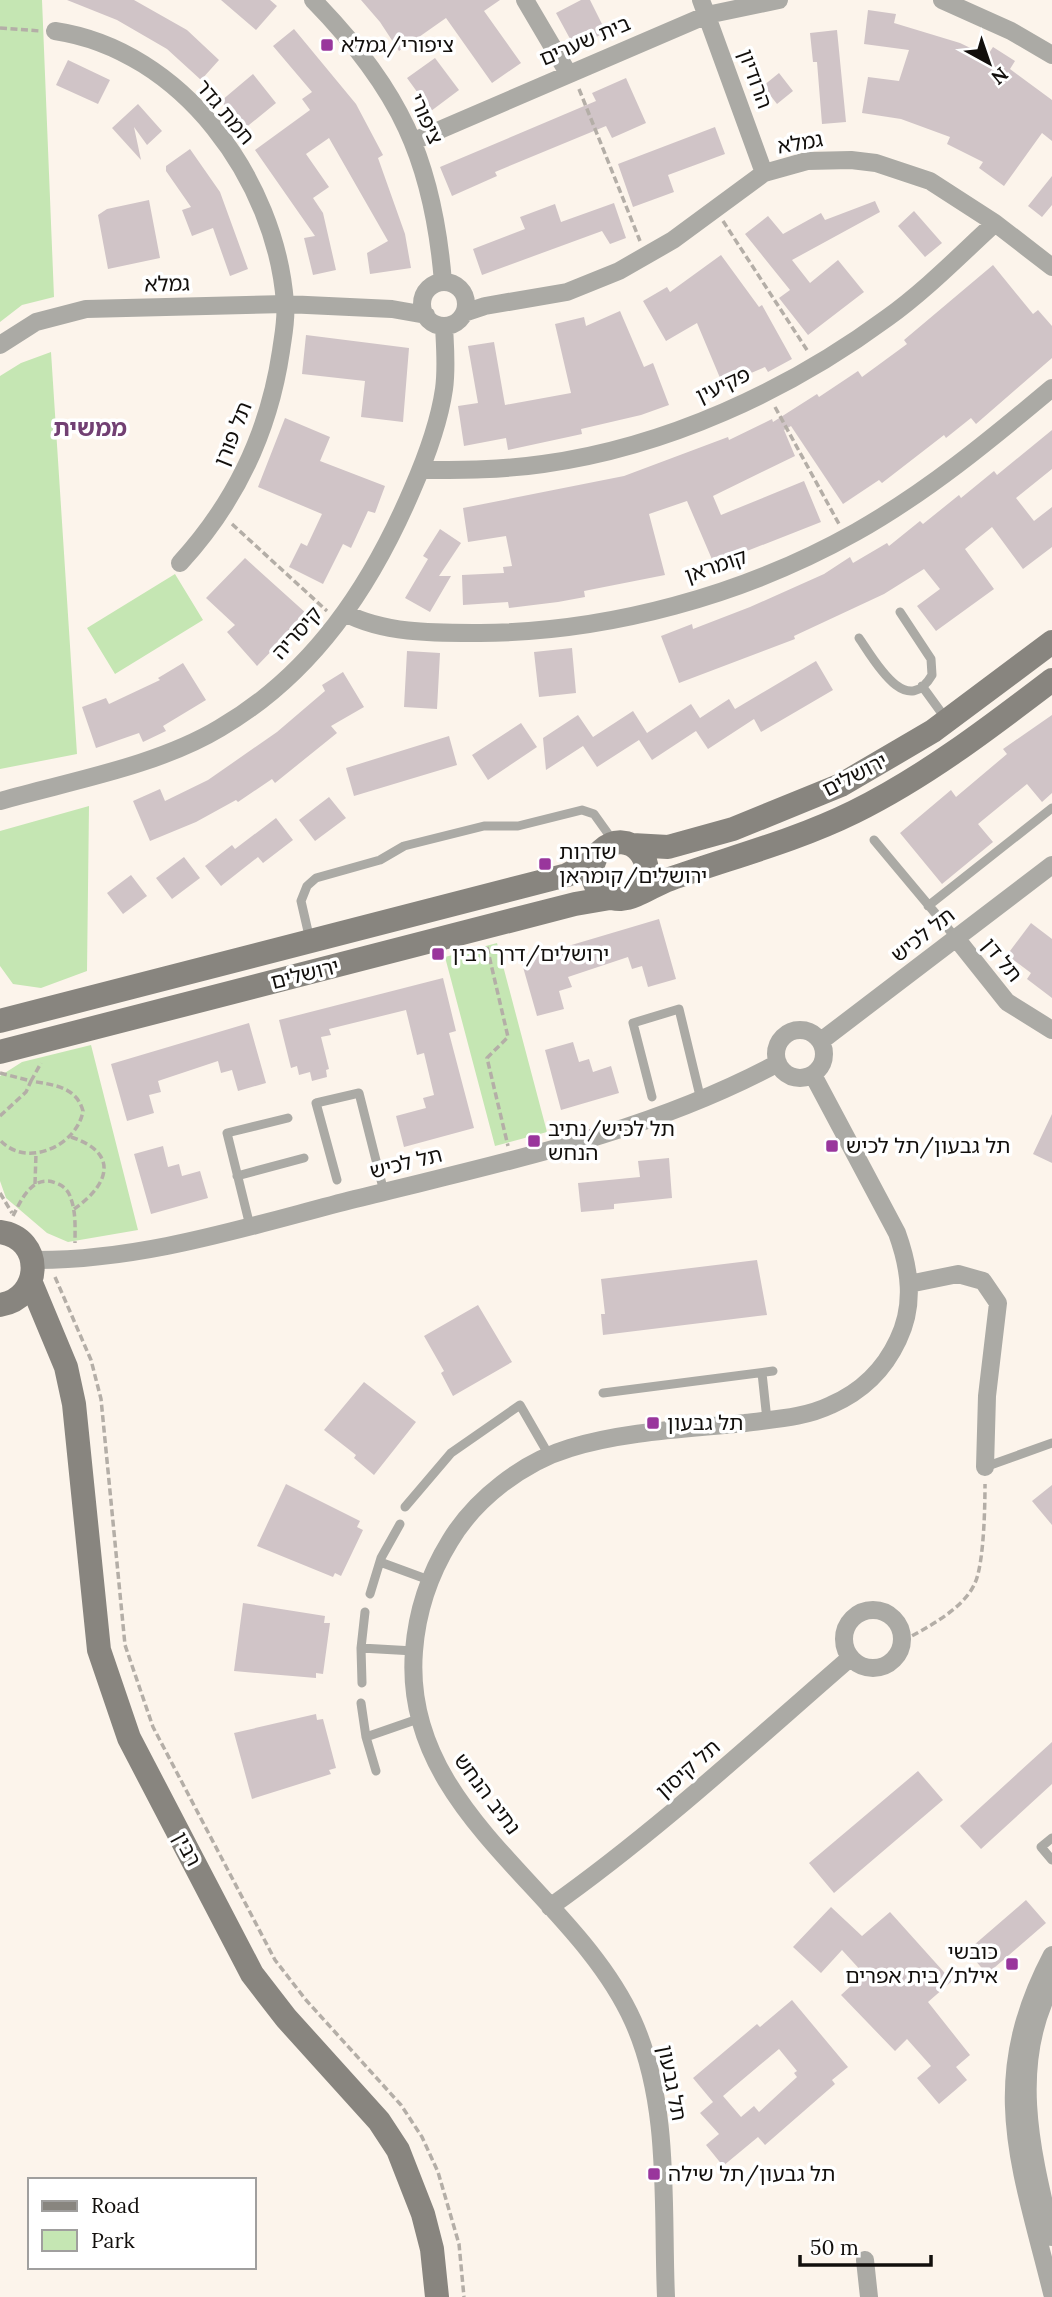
<svg xmlns="http://www.w3.org/2000/svg" width="1052" height="2297" font-family="Lora,'Noto Sans Hebrew',serif">
	<style>
		.green { fill: #c5e6b3 }
		.building { fill: #d0c4c7; fill-rule: evenodd }
		.lines { fill: none; stroke-linecap: round; stroke-linejoin: round }
		.path { stroke: #b4aea7; stroke-width: 3.5; stroke-dasharray: 7 3.5; stroke-linecap: butt }
		.lane { stroke: #abaaa5; stroke-width: 9 }
		.street { stroke: #abaaa5; stroke-width: 18 }
		.secondary { stroke: #88857f; stroke-width: 24 }
		.poi-dot { fill: #99369c; stroke: #fff; stroke-width: 2.5 }
		.labels { text-anchor: middle; stroke-width: 7; stroke-linejoin: round; paint-order: stroke }
		.street-label { font-size: 21px; fill: #120f0c; stroke: #fff }
		.poi-label { font-size: 21px; fill: #120f0c; stroke: #fff; text-anchor: start }
		.neighbourhood-label { font-size: 23px; font-weight: bold; fill: #724073; stroke: #fff }
	</style>
	<rect width="100%" height="100%" fill="#fcf4eb"/>
	<path class="green" d="M0,0H42L54,297L22,305L0,322Z
		M51,352L77,754L0,769V376L21,363Z
		M175,574L203,620L115,674L87,628Z
		M89,806L87,971L41,988L13,984L0,966V831Z
		M497,943L547,1132L495,1146L445,957Z
		M91,1045L138,1230L68,1242L47,1233L6,1198L0,1181V1076L22,1062Z"/>
	<path class="building" d="M67,0H134L187,30L219,60L201,80L167,49L117,20Z
		M221,0H270L277,6L256,30Z
		M361,0H500L484,11L521,63L492,83L446,18L399,51L380,22Z
		M581,0H590L606,32L575,48L556,13Z
		M868,10L896,14L894,23L960,43L987,56L993,47L1015,61L1010,69L1052,100V141L1042,133L1004,186L979,168L983,162L947,144L950,137L901,119L862,113L868,77L899,81L909,50L864,44Z
		M294,29L356,104L383,155L378,158L405,234L411,268L370,274L367,253L388,241L329,138L306,154L329,187L313,198L323,213L336,270L313,275L304,238L315,236L255,150L310,110L302,99L312,92L273,46Z
		M837,30L846,122L822,124L817,62H813L810,33Z
		M435,58L459,90L431,111L407,78Z
		M68,60L110,80L98,104L56,85Z
		M779,73L793,91L777,104L763,86Z
		M253,74L276,103L244,129L221,101Z
		M626,78L646,123L612,138L606,126L495,172L497,176L452,196L440,167L596,101L592,93Z
		M138,104L162,131L147,145L134,127L141,160L112,128Z
		M715,127L725,154L668,175L674,192L633,207L618,164Z
		M190,149L220,192L248,269L230,276L213,228L192,236L182,210L191,207L166,171V166Z
		M1052,176V205L1042,217L1028,206Z
		M149,200L160,258L108,269L98,215L107,209Z
		M875,201L880,212L792,260L810,283L838,260L864,292L808,335L779,298L790,290L745,234L768,216L783,234L821,213L825,220Z
		M614,203L626,238L610,244L602,231L482,275L473,249L525,229L520,217L555,204L561,222Z
		M914,211L942,243L925,257L898,226Z
		M721,255L759,307L762,305L792,359L768,372L765,367L723,385L697,323L666,341L643,301L667,287L670,292Z
		M993,265L1033,314L1038,310L1052,326V358L976,424L971,418L946,438L944,435L882,483L879,480L843,504L791,426L784,430L795,456L713,496L721,515L804,481L821,522L714,564L687,501L649,514L665,575L584,591L585,597L558,602L509,608L508,602L463,605L462,575L504,573L503,567L512,566L506,536L468,542L463,508L624,476L728,437L729,440L772,419L773,422L817,394L819,397L858,371L862,377L907,344L904,340Z
		M620,311L644,367L653,363L669,405L641,415L581,429L582,434L508,450L506,438L464,446L458,406L478,403L468,346L494,342L505,405L571,393L555,324L584,317L586,326Z
		M306,335L409,348L403,422L361,417L365,381L302,374Z
		M285,418L330,437L320,461L385,486L375,513L368,511L351,548L343,544L323,584L289,567L301,543L307,546L322,514L258,487Z
		M1052,430V469L1016,498L1034,521L1052,507V547L1023,569L992,527L965,549L994,589L936,631L917,606L940,589L924,569L884,594L794,636L795,639L679,683L661,636L692,624L693,629L750,607L824,574L850,557L853,563L887,543L889,546L920,521L923,524L959,495L961,498L994,471L997,475Z
		M440,529L461,543L439,576H451L430,612L405,598L428,559L423,556Z
		M245,558L307,614L257,666L227,632L235,625L206,598Z
		M572,648L576,693L539,697L534,652Z
		M407,651L440,653L437,709L404,707Z
		M816,661L833,690L761,732L754,719L708,749L696,731L652,760L639,740L597,767L583,746L546,770L543,738L578,715L593,737L633,711L647,733L691,704L700,718L729,699L735,709Z
		M183,663L206,700L163,726L166,731L143,742L139,733L96,748L82,707L106,698L109,704L160,680L158,678Z
		M343,672L364,707L331,726L337,733L275,783L272,779L238,802L236,800L196,822L150,841L133,801L160,789L165,801L208,780L277,732L325,691L322,685Z
		M1052,715V793L1042,802L1027,784L978,824L993,842L942,884L900,833L951,790L956,797L1007,754L1003,749Z
		M521,723L537,747L488,780L472,755Z
		M449,736L457,765L354,796L346,768Z
		M329,797L346,818L315,841L299,820Z
		M276,818L293,840L263,863L258,857L221,886L205,866L232,845L235,849Z
		M184,857L200,878L172,899L156,878Z
		M131,875L147,896L123,914L107,893Z
		M659,919L676,979L648,987L642,966L632,969L628,957L568,977L572,987L559,991L564,1009L537,1016L521,960Z
		M1031,923L1052,939V998L1027,979L1031,973L1007,955Z
		M443,978L456,1031L449,1033L474,1128L404,1147L396,1116L426,1108L423,1098L434,1095L424,1053L417,1055L406,1010L329,1029L331,1035L321,1037L329,1069L326,1070L327,1077L312,1081L310,1072L299,1075L297,1066L291,1068L279,1020Z
		M249,1023L266,1083L238,1091L232,1070L221,1073L218,1061L158,1081L161,1092L149,1095L154,1113L127,1121L111,1064Z
		M573,1042L579,1062L589,1059L593,1072L611,1066L619,1093L561,1110L545,1050Z
		M1052,1114V1163L1033,1154Z
		M163,1146L168,1167L179,1164L182,1176L200,1171L208,1198L151,1214L134,1154Z
		M669,1158L672,1198L614,1204V1209L581,1212L578,1183L640,1177L638,1161Z
		M757,1260L767,1315L603,1335L601,1314H605L601,1279Z
		M478,1305L512,1362L453,1396L441,1373L444,1371L424,1336Z
		M364,1382L416,1422L374,1475L354,1458L356,1455L324,1430Z
		M286,1484L360,1521L357,1527L363,1530L341,1576L335,1573L333,1577L257,1546Z
		M1052,1485V1525L1032,1501Z
		M243,1603L325,1616L324,1623H330L323,1674L316,1673V1678L234,1671Z
		M316,1714L317,1720L323,1719L336,1768L329,1770L331,1774L252,1799L234,1733Z
		M1052,1742V1784L981,1849L960,1826Z
		M918,1771L943,1800L834,1893L809,1863Z
		M1026,1900L1046,1923L987,1974L967,1951Z
		M831,1907L862,1936L890,1912L952,1981L928,2002L970,2055L956,2067L967,2080L939,2104L917,2078L931,2066L907,2039L895,2051L841,1995L864,1974L842,1950L821,1973L793,1947Z
		M792,2000L848,2067L832,2080L835,2084L765,2145L758,2137L723,2166L706,2145L719,2134L700,2113L713,2102L693,2078L757,2024L760,2027ZM779,2049L797,2071L794,2073L797,2077L759,2112L754,2106L741,2117L723,2096Z"/>
	<g class="lines">
		<path class="path" d="M0,28L40,31
			M579,89L640,241
			M723,221L807,350
			M775,407L839,524
			M232,524L327,611
			M487,947L508,1037L487,1058L508,1146
			M0,1073L31,1081L41,1063
			M0,1116L26,1092L31,1081C53,1085 76,1086 83,1111C77,1146 26,1169 0,1140
			M71,1137C120,1153 109,1185 74,1209
			M35,1184L36,1153
			M0,1193L12,1213
			M13,1216C22,1198 33,1174 56,1183C64,1186 69,1191 71,1199C76,1212 75,1229 75,1243
			M55,1277L91,1360L101,1399L125,1645L153,1727L275,1960L306,2000L401,2105L422,2137L438,2172L459,2244L464,2297
			M903,1641C927,1627 963,1610 975,1583C984,1563 985,1506 985,1484"/>
		<path class="lane" d="M859,638C873,658 906,720 932,675L931,659L900,612
			M922,686L946,719
			M874,840L956,938
			M928,906L1052,808
			M310,940L301,901L307,886L316,878L380,860L404,846L484,826H518L582,810L594,814L614,842
			M652,1097L633,1023L679,1009L701,1100
			M237,1176L304,1158
			M337,1180L316,1103L359,1093L384,1192
			M250,1226L227,1133L288,1118
			M762,1373L767,1420
			M603,1393L773,1371
			M985,1467L1052,1443
			M405,1507L451,1453L520,1405L550,1457
			M380,1562L429,1580
			M370,1594L381,1558L400,1524
			M361,1648L414,1651
			M362,1683L361,1648L365,1612
			M361,1703L366,1737L376,1771
			M366,1737L418,1719
			M1052,1838L1041,1847L1052,1860"/>
		<path class="street" d="M313,0C399,88 433,159 443,282
			M525,0L568,73
			M701,0L764,173
			M942,0L1011,31L1052,55
			M55,31C182,50 276,180 285,303C287,318 283,336 281,351C269,432 235,503 180,563
			M414,141L707,15L779,0
			M422 304a22 22 0 1 1 44 0a22 22 0 1 1-44 0Z
			M464,313L485,306L567,292L619,271L673,240L764,173L807,161L851,160L876,163L930,181L995,223L1052,267
			M0,345L36,322L86,309L286,304L392,309L426,315
			M421,470C462,470 502,470 543,464C666,447 788,391 887,318C926,290 960,255 995,223
			M345,613C385,634 436,633 480,633C609,632 744,595 856,532C927,492 990,440 1052,388
			M0,801C70,781 157,766 220,728C313,674 371,586 412,490C426,458 439,424 444,389C447,368 445,347 444,326
			M956,938L1007,1002L1052,1030
			M776 1054a24 24 0 1 1 48 0a24 24 0 1 1-48 0Z
			M821,1041L1052,865
			M33,1260C143,1261 249,1226 355,1199C499,1163 646,1134 778,1063
			M909,1284L958,1274L983,1281L998,1303L987,1396L985,1467
			M844 1639a29 29 0 1 1 58 0a29 29 0 1 1-58 0Z
			M550,1907C656,1832 752,1743 850,1658
			M1052,1955C985,2082 1020,2164 1052,2293
			M1052,1984C1009,2066 1032,2153 1052,2237
			M865,2260L869,2297
			M666,2297C662,2207 671,2105 633,2021C574,1890 401,1812 414,1651C417,1611 429,1575 450,1541C475,1499 523,1462 570,1448C626,1431 687,1429 745,1423C774,1419 804,1418 831,1405C861,1392 884,1370 898,1340C915,1305 910,1269 897,1233L813,1075"/>
		<path class="secondary" d="M632,845L668,847L733,829L841,785L933,731L1052,642
			M637,893C664,863 628,825 601,851C598,853 596,855 595,859C586,878 600,900 621,899C637,898 655,884 670,879C732,857 795,841 854,812C925,777 989,728 1052,680
			M0,1021L567,875L594,861
			M0,1052L575,904L610,898
			M0,1232C44,1238 43,1298 0,1305
			M31,1283L66,1367L74,1404L99,1650L129,1738L252,1974L286,2018L379,2121L398,2150L423,2214L432,2249L437,2297"/>
	</g>
	<g class="poi-dot">
		<rect x="320" y="38" width="14" height="14" rx="3.5"/>
		<rect x="538" y="857" width="14" height="14" rx="3.5"/>
		<rect x="431" y="947" width="14" height="14" rx="3.5"/>
		<rect x="527" y="1134" width="14" height="14" rx="3.5"/>
		<rect x="825" y="1139" width="14" height="14" rx="3.5"/>
		<rect x="646" y="1416" width="14" height="14" rx="3.5"/>
		<rect x="1005" y="1957" width="14" height="14" rx="3.5"/>
		<rect x="647" y="2167" width="14" height="14" rx="3.5"/>
	</g>
	<g class="labels">
		<g class="street-label">
			<text transform="translate(585 41) rotate(-23)" y="7">בית שערים</text>
			<text transform="translate(755 79) rotate(70)" y="7">הרודיון</text>
			<text transform="translate(225 112) rotate(50)" y="7">חמת גדר</text>
			<text transform="translate(426 119) rotate(66)" y="7">ציפורי</text>
			<text transform="translate(800 143) rotate(-10)" y="7">גמלא</text>
			<text transform="translate(167 284) rotate(-1)" y="7">גמלא</text>
			<text transform="translate(723 385) rotate(-25)" y="7">פקיעין</text>
			<text transform="translate(233 434) rotate(-68)" y="7">תל פורן</text>
			<text transform="translate(716 566) rotate(-19)" y="7">קומראן</text>
			<text transform="translate(297 633) rotate(-48)" y="7">קיסריה</text>
			<text transform="translate(855 775) rotate(-27)" y="7">ירושלים</text>
			<text transform="translate(923 935) rotate(-38)" y="7">תל לכיש</text>
			<text transform="translate(1002 960) rotate(51)" y="7">תל דן</text>
			<text transform="translate(305 974) rotate(-14)" y="7">ירושלים</text>
			<text transform="translate(406 1163) rotate(-14)" y="7">תל לכיש</text>
			<text transform="translate(688 1769) rotate(-41)" y="7">תל קיסון</text>
			<text transform="translate(487 1794) rotate(53)" y="7">נתיב הנחש</text>
			<text transform="translate(187 1849) rotate(62)" y="7">רבין</text>
			<text transform="translate(672 2083) rotate(79)" y="7">תל גבעון</text>
		</g>
		<g class="poi-label">
			<text x="341" y="52">ציפורי/גמלא</text>
			<text x="559" y="859">שדרות<tspan x="559" dy="24">ירושלים/קומראן</tspan></text>
			<text x="452" y="961">ירושלים/דרך רבין</text>
			<text x="548" y="1136">תל לכיש/נתיב<tspan x="548" dy="24">הנחש</tspan></text>
			<text x="846" y="1153">תל גבעון/תל לכיש</text>
			<text x="667" y="1430">תל גבעון</text>
			<text x="998" y="1959" text-anchor="end">כובשי<tspan x="998" dy="24">אילת/בית אפרים</tspan></text>
			<text x="668" y="2181">תל גבעון/תל שילה</text>
		</g>
		<g class="neighbourhood-label">
			<text x="90" y="436">ממשית</text>
		</g>
	</g>
	<rect x="28" y="2178" width="228" height="91" fill="#ffffff" stroke="#a09f9e" stroke-width="2"/>
	<rect x="42" y="2201" width="35" height="10" fill="#88857f" stroke="#a09f9e" stroke-width="2"/>
	<text x="91" y="2213" font-size="21" fill="#120f0c">Road</text>
	<rect x="42" y="2230" width="35" height="21" fill="#c5e6b3" stroke="#a09f9e" stroke-width="2"/>
	<text x="91" y="2248" font-size="21" fill="#120f0c">Park</text>
	<g transform="translate(989 63) rotate(140)" stroke="#ffffff" stroke-width="5" paint-order="stroke">
	<path d="M0-5L12 26L0 18L-12 26Z" fill="#120f0c"/>
	<text y="-10" font-size="19" font-weight="bold" text-anchor="middle" fill="#120f0c">N</text>
	</g>
	<path d="M800 2255v10h131v-10" fill="none" stroke="#120f0c" stroke-width="3.5"/>
	<text x="810" y="2255" font-size="21" fill="#120f0c" stroke="#ffffff" stroke-width="5" paint-order="stroke">50 m</text>
</svg>
